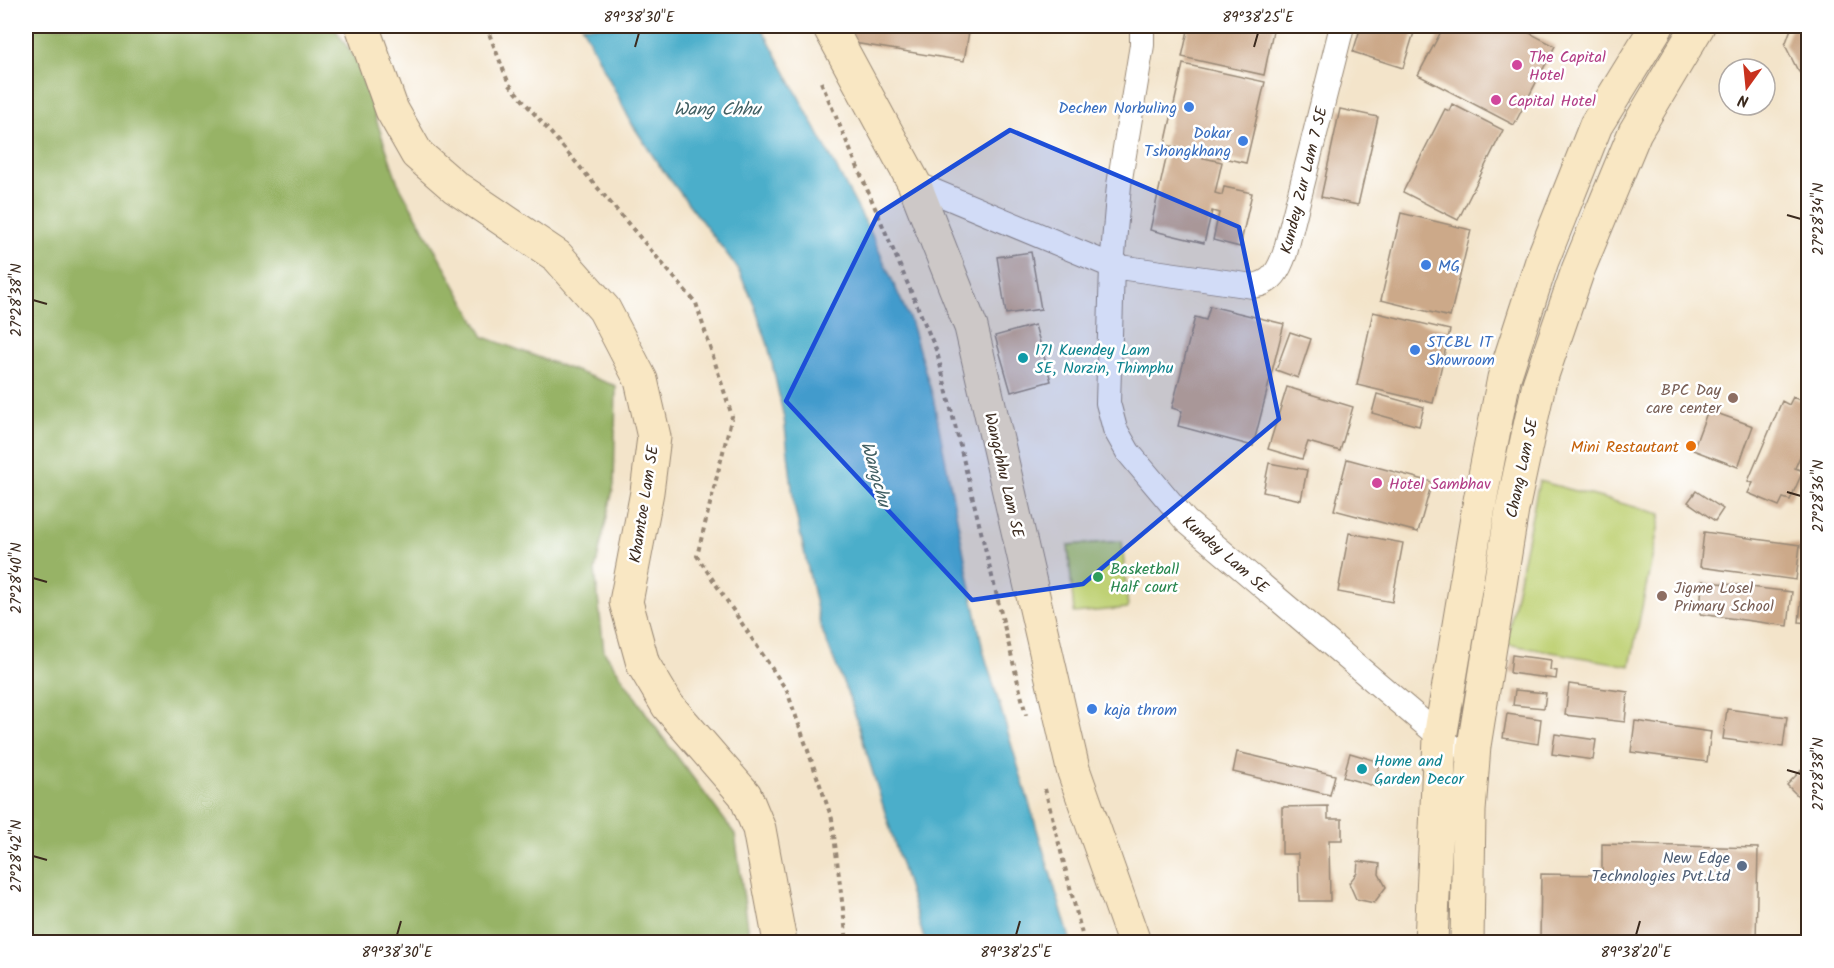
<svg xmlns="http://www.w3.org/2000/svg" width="1834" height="968" font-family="Kalam,sans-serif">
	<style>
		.green { fill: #bfd174; stroke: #7d7e49; stroke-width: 1.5 }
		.forest { fill: #97b366; stroke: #696e42; stroke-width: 1.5 }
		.water { fill: #4baeca; stroke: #436c74; stroke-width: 1.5 }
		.building { fill: #cca989 }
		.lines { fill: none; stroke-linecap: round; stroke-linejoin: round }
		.street-casing { stroke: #978774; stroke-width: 26 }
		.secondary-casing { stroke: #978774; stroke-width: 35 }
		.path { stroke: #978774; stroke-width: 4; stroke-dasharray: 4.5 4.5; stroke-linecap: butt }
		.street { stroke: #fff; stroke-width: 24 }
		.secondary { stroke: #f9e7c3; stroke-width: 33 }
		.marked { fill: #1d4ed8; fill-opacity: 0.2; stroke: #1d4ed8; stroke-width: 4.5; stroke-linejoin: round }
		.ticks { fill: none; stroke: #3b2a1e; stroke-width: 2 }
		.hotel-dot { fill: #d1479c; stroke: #fff; stroke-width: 2 }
		.shop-dot { fill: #3f7fe0; stroke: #fff; stroke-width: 2 }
		.culture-dot { fill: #0f9aa8; stroke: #fff; stroke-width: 2 }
		.education-dot { fill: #8d6e63; stroke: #fff; stroke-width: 2 }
		.food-dot { fill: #e8710a; stroke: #fff; stroke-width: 2 }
		.leisure-dot { fill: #2e9e5b; stroke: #fff; stroke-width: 2 }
		.service-dot { fill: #5c6f8a; stroke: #fff; stroke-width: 2 }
		.labels { text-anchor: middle; stroke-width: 5; stroke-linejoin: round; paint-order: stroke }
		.hotel-label { font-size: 16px; fill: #b23c85; stroke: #fff; text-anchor: start }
		.shop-label { font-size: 16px; fill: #366cbe; stroke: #fff; text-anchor: start }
		.street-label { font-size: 16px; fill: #3b2a1e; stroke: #fff }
		.culture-label { font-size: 16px; fill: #0d838f; stroke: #fff; text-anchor: start }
		.education-label { font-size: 16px; fill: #785e54; stroke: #fff; text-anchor: end }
		.food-label { font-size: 16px; fill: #c56008; stroke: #fff; text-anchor: end }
		.leisure-label { font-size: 16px; fill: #27864d; stroke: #fff; text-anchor: start }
		.service-label { font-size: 16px; fill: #4e5e75; stroke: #fff; text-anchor: end }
		.water-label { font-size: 18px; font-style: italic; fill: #415f63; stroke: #fff }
		.neatline { fill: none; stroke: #3b2a1e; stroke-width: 2 }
		.ticks-label { font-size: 15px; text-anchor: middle; fill: #3b2a1e }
	</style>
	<rect width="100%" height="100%" fill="#fff"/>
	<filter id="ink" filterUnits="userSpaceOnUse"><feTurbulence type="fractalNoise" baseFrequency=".0167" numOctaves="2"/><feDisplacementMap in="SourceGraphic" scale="12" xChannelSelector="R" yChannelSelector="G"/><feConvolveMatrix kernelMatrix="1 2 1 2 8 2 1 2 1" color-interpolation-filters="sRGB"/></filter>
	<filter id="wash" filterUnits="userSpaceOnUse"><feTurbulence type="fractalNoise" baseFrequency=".008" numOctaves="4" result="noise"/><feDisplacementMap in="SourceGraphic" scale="24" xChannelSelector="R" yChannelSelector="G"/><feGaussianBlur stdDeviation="1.35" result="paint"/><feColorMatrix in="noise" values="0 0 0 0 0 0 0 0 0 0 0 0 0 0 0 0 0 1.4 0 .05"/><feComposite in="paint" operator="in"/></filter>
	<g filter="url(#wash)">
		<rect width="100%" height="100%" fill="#f3e4ca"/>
		<path class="green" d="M1539,481L1661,514L1630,666L1506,644Z
			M1122,541L1128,608L1074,613L1068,545Z"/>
		<path class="forest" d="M26,26H333L355,58L398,183L484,337L616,386L614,485L595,570L604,651L661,735L735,834L750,942H26Z"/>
		<path class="water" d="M582,26H761L871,233L910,320L933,397L983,650L1071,942H925L851,702L821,628L794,505L784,418L768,345L752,299L736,266L659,165L632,124Z"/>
		<g id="blocks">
			<path class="building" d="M847,26H970L964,61L854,43Z
				M1189,26H1274L1264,75L1182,57Z
				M1361,26H1416L1403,68L1353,52Z
				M1444,26H1516L1555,46L1514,125L1418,75Z
				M1792,26H1808V84L1797,69L1785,45Z
				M1183,64L1265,82L1246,163L1165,145Z
				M1452,104L1503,130L1458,220L1403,192L1445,109L1449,111Z
				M1340,109L1378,117L1358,205L1321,197Z
				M1168,150L1222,162L1215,193L1222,195L1224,187L1252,193L1240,247L1213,240L1219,213L1212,211L1204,243L1150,230Z
				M1401,213L1471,230L1450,317L1381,300Z
				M1031,252L1041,309L1006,314L997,257Z
				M1210,306L1284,324L1253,446L1178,426L1182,411L1172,408L1195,317L1206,320Z
				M1373,312L1450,330L1433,403L1357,385Z
				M1035,325L1051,381L1011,392L995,336Z
				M1290,332L1311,339L1298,378L1276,370Z
				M1287,387L1353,407L1340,451L1308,442L1302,459L1268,449Z
				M1377,394L1424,407L1419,426L1372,413Z
				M1793,397L1808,404V446L1805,445L1795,468L1803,471L1790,500L1783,498L1779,506L1748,493L1753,483L1748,481L1782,401L1789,405Z
				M1708,410L1753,426L1738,467L1693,450Z
				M1347,459L1432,482L1418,532L1334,510Z
				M1269,463L1307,470L1301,500L1263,492Z
				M1696,491L1723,509L1715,521L1688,502Z
				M1704,532L1800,545L1796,580L1700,567Z
				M1349,533L1403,543L1392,602L1338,592Z
				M1702,581L1792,592L1788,626L1700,614Z
				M1803,584H1808V623L1799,622Z
				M1512,655L1551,660L1550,670L1557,671L1556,679L1510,673Z
				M1569,684L1628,692L1625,722L1565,715Z
				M1515,690L1546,693L1544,708L1513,705Z
				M1727,709L1787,717L1783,747L1723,739Z
				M1507,714L1541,719L1538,744L1503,738Z
				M1635,721L1711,732L1707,762L1631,752Z
				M1555,734L1596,740L1593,760L1552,754Z
				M1237,752L1335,775L1330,795L1233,772Z
				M1350,753L1380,762L1374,786L1343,777Z
				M1808,763V806L1787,785Z
				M1328,806V819H1342V840H1329L1330,901H1299L1298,854H1282V807Z
				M1602,844L1758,848L1756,942H1540L1541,874L1602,875Z
				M1358,861L1380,864L1379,874L1386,887L1374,903L1356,899L1349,883L1357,873Z"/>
		</g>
	</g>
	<g filter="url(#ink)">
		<use href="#blocks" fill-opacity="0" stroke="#978774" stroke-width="1.5"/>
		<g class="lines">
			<defs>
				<path id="street" d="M1142,26V45L1119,185L1112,266L1108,403L1115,429L1128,452L1186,521L1451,746
					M914,183L1112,266L1253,286C1273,283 1279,270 1285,253L1342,26"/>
				<path id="secondary" d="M362,26L392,110L417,154L455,187L557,256L604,309L641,380L654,437L647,492L626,602L643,664L668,706L745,795L759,829L780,942
					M829,26L914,183L971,327L1073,769L1134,942
					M1431,942L1440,738L1479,506L1504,378L1542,261L1596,125L1657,26
					M1467,942L1469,811L1474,746L1512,510L1539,384L1578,270L1635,132L1698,26"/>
			</defs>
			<use href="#street" class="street-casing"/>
			<use href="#secondary" class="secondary-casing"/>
			<path class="path" d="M486,26L509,84L696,303L732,416L697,556L787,691L832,819L847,942
				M821,82L937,352L1026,715
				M1045,789L1084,942"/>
			<use href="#street" class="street"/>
			<use href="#secondary" class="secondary"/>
		</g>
	</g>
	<path class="marked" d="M1010,130L1239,227L1279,419L1083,584L972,600L786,401L878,214Z"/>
	<path class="ticks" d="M635,47L639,33M1254,47L1258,33M1787,215L1801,219M33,300L47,304M1787,492L1801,496M33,578L47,582M1787,770L1801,774M33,856L47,860M397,935L401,921M1016,935L1020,921M1636,935L1640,921"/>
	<g class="hotel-dot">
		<circle cx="1517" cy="65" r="6"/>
		<circle cx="1496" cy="100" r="6"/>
		<circle cx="1377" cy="483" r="6"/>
	</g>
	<g class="shop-dot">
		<circle cx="1189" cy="107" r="6"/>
		<circle cx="1243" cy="141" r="6"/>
		<circle cx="1426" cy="265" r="6"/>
		<circle cx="1415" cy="350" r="6"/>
		<circle cx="1092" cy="709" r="6"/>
	</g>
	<g class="culture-dot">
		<circle cx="1023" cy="358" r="6"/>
		<circle cx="1362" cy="769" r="6"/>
	</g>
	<g class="education-dot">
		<circle cx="1733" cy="398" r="6"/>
		<circle cx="1662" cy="596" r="6"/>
	</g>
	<circle class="food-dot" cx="1691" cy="446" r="6"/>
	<circle class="leisure-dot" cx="1098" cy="577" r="6"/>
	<circle class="service-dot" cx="1742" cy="866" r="6"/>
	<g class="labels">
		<g class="hotel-label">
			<text x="1529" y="62">The Capital<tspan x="1529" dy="18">Hotel</tspan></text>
			<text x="1508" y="106">Capital Hotel</text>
			<text x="1389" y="489">Hotel Sambhav</text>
		</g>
		<g class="shop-label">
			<text x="1177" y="113" text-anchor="end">Dechen Norbuling</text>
			<text x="1231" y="138" text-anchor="end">Dokar<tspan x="1231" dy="18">Tshongkhang</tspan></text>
			<text x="1438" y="271">MG</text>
			<text x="1427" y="347">STCBL IT<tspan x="1427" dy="18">Showroom</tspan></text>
			<text x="1104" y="715">kaja throm</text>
		</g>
		<g class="street-label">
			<text transform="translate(1303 180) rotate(-76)" y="6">Kundey Zur Lam 7 SE</text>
			<text transform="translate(1521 468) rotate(-78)" y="6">Chang Lam SE</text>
			<text transform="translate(1005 475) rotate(77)" y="6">Wangchhu Lam SE</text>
			<text transform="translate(643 504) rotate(-81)" y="6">Khamtoe Lam SE</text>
			<text transform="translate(1226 554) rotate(41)" y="6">Kundey Lam SE</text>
		</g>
		<g class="culture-label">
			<text x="1035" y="355">171 Kuendey Lam<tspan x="1035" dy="18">SE, Norzin, Thimphu</tspan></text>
			<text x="1374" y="766">Home and<tspan x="1374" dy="18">Garden Decor</tspan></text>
		</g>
		<g class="education-label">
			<text x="1721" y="395">BPC Day<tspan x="1721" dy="18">care center</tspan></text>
			<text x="1674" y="593" text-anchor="start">Jigme Losel<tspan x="1674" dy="18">Primary School</tspan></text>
		</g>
		<g class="food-label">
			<text x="1679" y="452">Mini Restautant</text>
		</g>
		<g class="leisure-label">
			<text x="1110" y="574">Basketball<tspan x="1110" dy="18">Half court</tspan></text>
		</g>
		<g class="service-label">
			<text x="1730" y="863">New Edge<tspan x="1730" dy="18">Technologies Pvt.Ltd</tspan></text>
		</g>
		<g class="water-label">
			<text x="717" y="115">Wang Chhu</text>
			<text transform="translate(876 474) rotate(74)" y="6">Wangchu</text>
		</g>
	</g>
	<rect width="1834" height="968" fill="none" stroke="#fff" stroke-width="66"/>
	<g transform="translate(1747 87) rotate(195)"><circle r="28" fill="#ffffff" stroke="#b1aaa5" stroke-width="1.5"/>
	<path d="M0-4.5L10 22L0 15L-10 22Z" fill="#c8321e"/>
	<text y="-9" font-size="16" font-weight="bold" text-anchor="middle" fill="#3b2a1e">N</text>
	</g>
	<rect x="33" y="33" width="1768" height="902" class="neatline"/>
	<g class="ticks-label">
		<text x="639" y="22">89°38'30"E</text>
		<text x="1258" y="22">89°38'25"E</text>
		<text transform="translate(1818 219) rotate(-90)" y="5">27°28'34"N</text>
		<text transform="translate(16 300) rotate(-90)" y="5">27°28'38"N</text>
		<text transform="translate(1818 496) rotate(-90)" y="5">27°28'36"N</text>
		<text transform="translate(16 578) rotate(-90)" y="5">27°28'40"N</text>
		<text transform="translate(1818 774) rotate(-90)" y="5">27°28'38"N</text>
		<text transform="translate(16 856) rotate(-90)" y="5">27°28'42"N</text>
		<text x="397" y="957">89°38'30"E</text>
		<text x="1016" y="957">89°38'25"E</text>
		<text x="1636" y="957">89°38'20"E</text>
	</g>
</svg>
